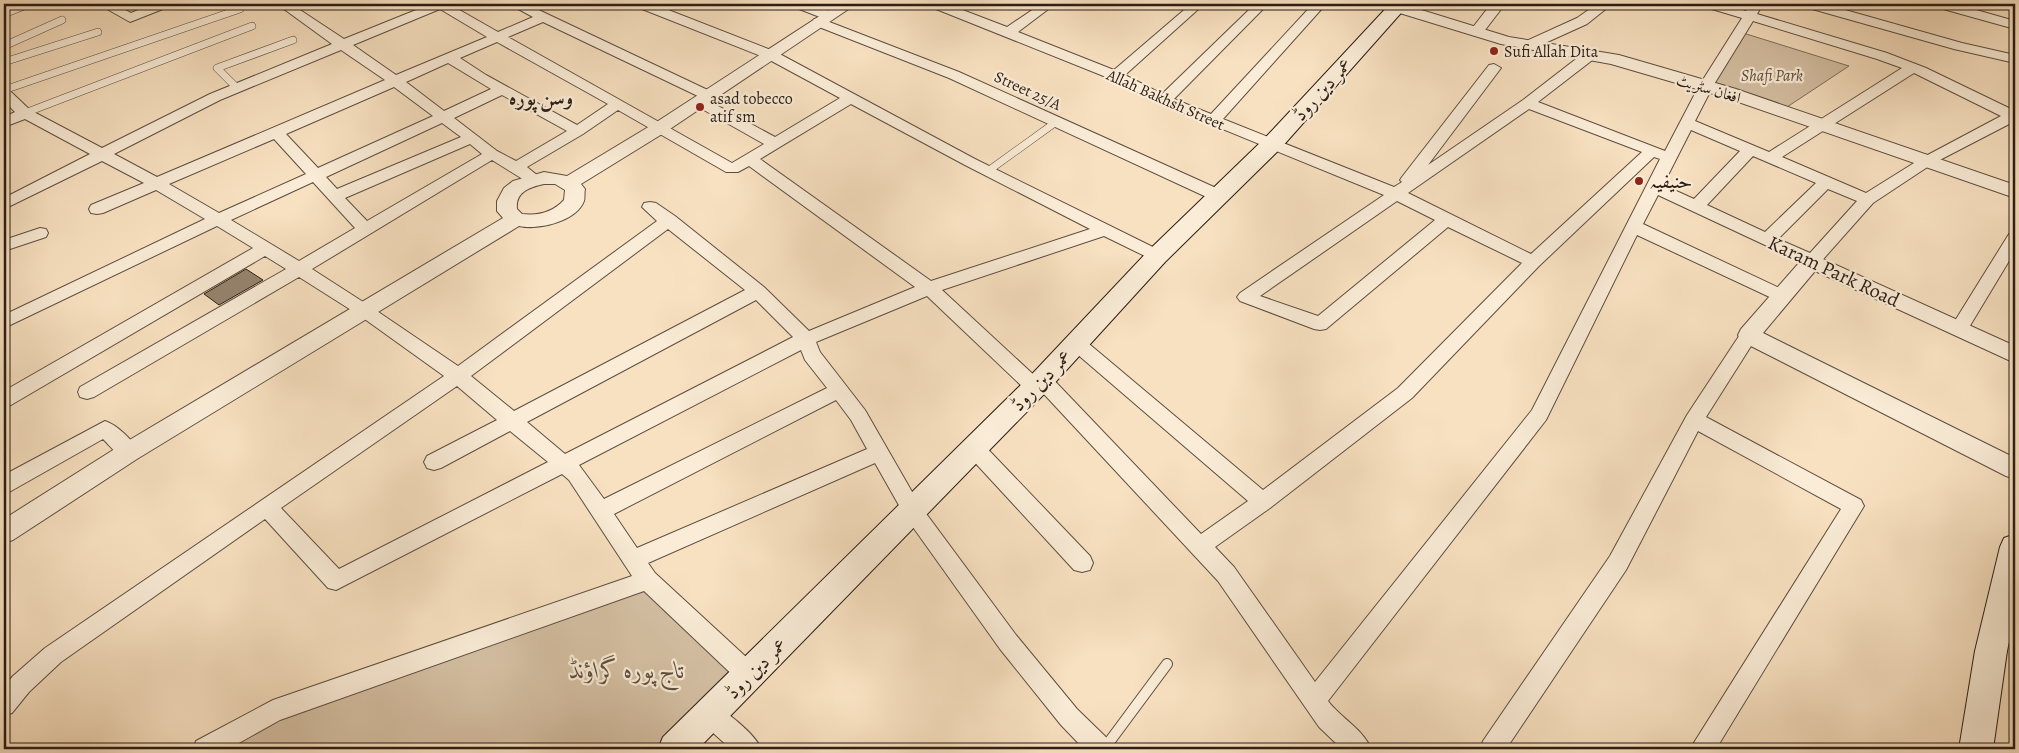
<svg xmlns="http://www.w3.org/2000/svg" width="2019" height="753" font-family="Alegreya,Amiri,serif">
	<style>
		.green { fill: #d5c0a4; stroke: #806e5c }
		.building { fill: #96836e; stroke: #2b1d15 }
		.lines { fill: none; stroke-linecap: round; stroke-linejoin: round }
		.service-far1-casing { stroke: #5e4e40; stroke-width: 8 }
		.service-casing { stroke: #5e4e40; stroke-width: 12 }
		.minor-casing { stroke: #5e4e40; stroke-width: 2 }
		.tertiary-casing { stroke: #5e4e40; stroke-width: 2 }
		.secondary-casing { stroke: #2b1d15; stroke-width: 2 }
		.service-far1 { stroke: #faecd7; stroke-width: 7 }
		.service { stroke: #faecd7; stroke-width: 10 }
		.minor { fill: #faecd7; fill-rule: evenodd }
		.tertiary { fill: #faecd7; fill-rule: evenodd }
		.secondary { fill: #faecd7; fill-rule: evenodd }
		.poi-dot { fill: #8f2418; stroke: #faecd7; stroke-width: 2 }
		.labels { text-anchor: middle; stroke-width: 4.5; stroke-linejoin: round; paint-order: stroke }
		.far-poi-label { font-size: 16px; fill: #2b1d15; stroke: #faecd7; text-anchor: start }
		.far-park-label { font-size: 16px; font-style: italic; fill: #5e4e40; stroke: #faecd7 }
		.far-street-label { font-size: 16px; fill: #2b1d15; stroke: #faecd7 }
		.street-label { font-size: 20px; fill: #2b1d15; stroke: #faecd7 }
		.poi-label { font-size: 20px; fill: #2b1d15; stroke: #faecd7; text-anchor: start }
		.far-district-label { font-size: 21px; font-weight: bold; fill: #2b1d15; stroke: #faecd7 }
		.near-park-label { font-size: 24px; font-style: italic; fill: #5e4e40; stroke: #faecd7 }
	</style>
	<rect width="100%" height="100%" fill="#f8e1c1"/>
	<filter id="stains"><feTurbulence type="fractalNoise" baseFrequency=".004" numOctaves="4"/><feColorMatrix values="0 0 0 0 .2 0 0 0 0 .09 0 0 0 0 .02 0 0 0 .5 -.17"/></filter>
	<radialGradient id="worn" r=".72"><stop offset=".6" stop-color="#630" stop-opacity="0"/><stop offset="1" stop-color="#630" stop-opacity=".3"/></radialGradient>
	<path class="green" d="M1740,32L1849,66L1781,111L1706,86Z
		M647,580L749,675L672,749H205L273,711Z"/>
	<path class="building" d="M246,269L263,280L219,305L204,294Z"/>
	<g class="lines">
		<defs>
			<path id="service-far1" d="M4,14L29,4
				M4,46L62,20
				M4,62L98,32
				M237,88L217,68L293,40
				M4,90L240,9
				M25,113L252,26
				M988,171L1056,122"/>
			<path id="service" d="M1104,749L1167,664"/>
			<path id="minor" d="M98,4H114L131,13L152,4H170L168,7L130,22Z
				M277,4H291L344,39L431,4H449L498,32L533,17L509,4H526L714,93L716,96L714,99L707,100L775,137L840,98L766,58L637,7L635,4H653L776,52L975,159L1163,252L1165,256L1163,260L1157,262L1104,236L942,290L1035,376L1042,373L1049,375L1201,534L1248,501L1070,348L1067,343L1070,338L1076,336L1082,338L1263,490L1398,388L1522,263L1448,227L1326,329L1320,330L1314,329L1240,301L1237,297L1240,293L1384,195L1159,103L1111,79L931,7L930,4H947L1007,27L1041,4H1055L1018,32L1114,70L1191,4H1204L1125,75L1162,94L1255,4H1268L1174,99L1211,114L1313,4H1326L1223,119L1394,187L1402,182L1400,180L1402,177L1489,65L1494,64L1501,68L1428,165L1523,100L1585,52H1595L1597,55L1595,58L1538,102L1665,151L1699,86L1742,18L1705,7L1704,4H1723L1746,11L1751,4H1763L1757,14L1887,53L1926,68L2013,110H2015V121L1932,164L1873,203L1818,265L1812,267L1658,195L1643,224L1788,292L1791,296L1788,300L1782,302L1776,300L1637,235L1546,420L1328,701C1341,718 1364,730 1371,749H1342L1319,727L1218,581L1042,392L1035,394L1028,392L927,296L816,342L820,352L865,410L919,504L1016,635L1077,709L1110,741L1113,749H1084L1061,725L1000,649L905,516L875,463L648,563L655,573L757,667L761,675L757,683L749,686L741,683L644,591L280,720L228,749H193L196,741L273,700L632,576L569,480L562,474L336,590L328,588L265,519L61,662L29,692L12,713L4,716V687L13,676L45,648L444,376L359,315L299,277L94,397L87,399L80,397L78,392L80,387L286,269L265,256L11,405L4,407V391L253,248L217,226L4,328V315L205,219L156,190L103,213L97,214L91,213L89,209L91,205L144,183L102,161L4,209V198L90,154L25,119L4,127V117L15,112L4,101V89L9,90L30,110L102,148L210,94L332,44ZM440,9L487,37L396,75L353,45ZM1753,21L1877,59L1902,68L1769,152L1695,121L1713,86ZM543,22L702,98L695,99L693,102L695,105L764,144L732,163L508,37ZM497,42L608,104L577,125L486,75L460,58ZM341,50L385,80L157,177L114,154L220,100ZM448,63L491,89L444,111L406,82ZM1914,73L2001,116L1922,158L1866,193L1782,157ZM394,87L433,116L318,168L286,134ZM502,95L567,131L516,161L497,151L454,118ZM851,104L965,165L1090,229L931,281L760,159ZM1529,109L1642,152L1531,254L1408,193ZM618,110L726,172H738L749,166L915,287L809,331L764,287L675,216L656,203L650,202L644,203L642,207L657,221L458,366L371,307L312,269L492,160L529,183H541L543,180L527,167L583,134ZM442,123L461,137L337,189L326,177ZM1691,130L1740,151L1694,199L1663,185ZM274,139L306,174L219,213L169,184ZM470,144L482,154L367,221L345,198ZM1753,156L1816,183L1765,232L1707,205ZM1654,157L1660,159L1532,410L1315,682L1234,567L1215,547L1270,508L1412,398L1539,266ZM313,182L355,228L299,261L231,220ZM1828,189L1857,201L1810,253L1778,239ZM1397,201L1435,220L1318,316L1260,296ZM668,229L745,290L514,411L471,376ZM756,300L793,337L565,454L527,422ZM801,350L805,360L827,388L604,499L579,465ZM457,386L497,420L427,456L424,462L427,468L434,470L441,468L510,431L548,462L339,569L281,508ZM836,400L851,420L867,449L637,548L614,514Z
				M792,4H810L835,13L837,16L830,20L825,19L794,7Z
				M1491,4H1505L1482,34H1472L1470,31Z
				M1597,4H1612L1587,24L1534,48H1524L1522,45L1524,42L1577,18Z
				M1803,4H1824L1962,43L2015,55V63L1954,49L1805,7Z
				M1934,4H1955L2015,21V29L1936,7Z
				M819,18L959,72L1225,192L1227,196L1225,200H1213L949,78L814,25L812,22L814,19Z
				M40,228L46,229L48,233L46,237L4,251V240Z
				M2015,233V251L1965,334L1959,335L1953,334L1950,329L1953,324L2009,234Z
				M1749,328L1755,330L1758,335L1706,417L1861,500L1864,506L1716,749H1690L1841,509L1698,431L1626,570L1506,749H1480L1483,741L1610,556L1687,415L1743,330Z
				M105,421C117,425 133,440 139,452L136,458C121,462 113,449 103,439L11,491L4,493V475Z
				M974,440L981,442L1090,556L1093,563L1090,570L1082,572L1074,570L967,454L964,448L967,442Z
				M710,704C725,709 756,735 761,749H731L702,723L698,715L702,707Z"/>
			<path id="tertiary" d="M838,4H856L667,131L581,184L585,189C584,193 585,198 584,201C576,222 538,230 519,226L137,459L13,540L4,543V519L121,445L503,218L497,211V201L504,188L513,181L544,172L567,176L655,123ZM544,184H555L565,190L564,200C553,212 539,216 522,214L517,209C515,192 530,187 544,184Z
				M1378,4H1402L1509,37L1619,55L1736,89L2015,185V198L1724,97L1611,64L1501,44L1380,7Z
				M1812,254L2015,346V363L1815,271L1763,333L2015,458V479L2006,476L1741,341L1738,335L1741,329L1805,256Z"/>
			<path id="secondary" d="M1390,4H1409L1281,148L1165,262L1051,387L698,749H658L663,737L1033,373L1149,250L1265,138Z
				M2015,534V614L2007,651L1993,749H1959L1975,651L2000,547L2004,538Z"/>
		</defs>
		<use href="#service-far1" class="service-far1-casing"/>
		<use href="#service" class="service-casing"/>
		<use href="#minor" class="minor-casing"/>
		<use href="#tertiary" class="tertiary-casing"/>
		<use href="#secondary" class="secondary-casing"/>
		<use href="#service-far1" class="service-far1"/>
		<use href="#service" class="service"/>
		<use href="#minor" class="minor"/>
		<use href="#tertiary" class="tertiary"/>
		<use href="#secondary" class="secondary"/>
	</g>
	<g class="poi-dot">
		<circle cx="1494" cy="51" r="5"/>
		<circle cx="700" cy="107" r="5"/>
		<circle cx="1639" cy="181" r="5"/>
	</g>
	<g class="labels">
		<g class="far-poi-label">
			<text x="1504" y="57">Sufi Allah Dita</text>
			<text x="710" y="104">asad tobecco<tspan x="710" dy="18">atif sm</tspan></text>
		</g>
		<g class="far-park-label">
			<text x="1772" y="81">Shafi Park</text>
		</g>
		<g class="far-street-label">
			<text transform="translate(1709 88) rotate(17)" y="6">افغان سٹریٹ</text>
			<text transform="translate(1028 90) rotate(25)" y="6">Street 25/A</text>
			<text transform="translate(1166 99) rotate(24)" y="6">Allah Bakhsh Street</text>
		</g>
		<g class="street-label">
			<text transform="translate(1322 89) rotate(-48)" y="7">عمر دین روڈ</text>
			<text transform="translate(1834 271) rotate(25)" y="7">Karam Park Road</text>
			<text transform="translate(1041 380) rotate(-46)" y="7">عمر دین روڈ</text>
			<text transform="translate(756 668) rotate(-45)" y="7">عمر دین روڈ</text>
		</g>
		<g class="poi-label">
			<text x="1649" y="188">حنیفیہ</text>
		</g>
		<g class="far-district-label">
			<text x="541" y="105">وسن پورہ</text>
		</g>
		<g class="near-park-label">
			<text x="627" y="678">تاج پورہ گراؤنڈ</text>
		</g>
	</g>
	<rect width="2019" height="753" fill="none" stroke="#f8e1c1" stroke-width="20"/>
	<rect x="5" y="5" width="2009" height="743" fill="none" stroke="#2b1d15" stroke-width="2.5"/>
	<rect x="10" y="10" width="1999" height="733" fill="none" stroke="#2b1d15"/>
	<rect width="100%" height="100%" filter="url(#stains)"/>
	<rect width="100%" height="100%" fill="url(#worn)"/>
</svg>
